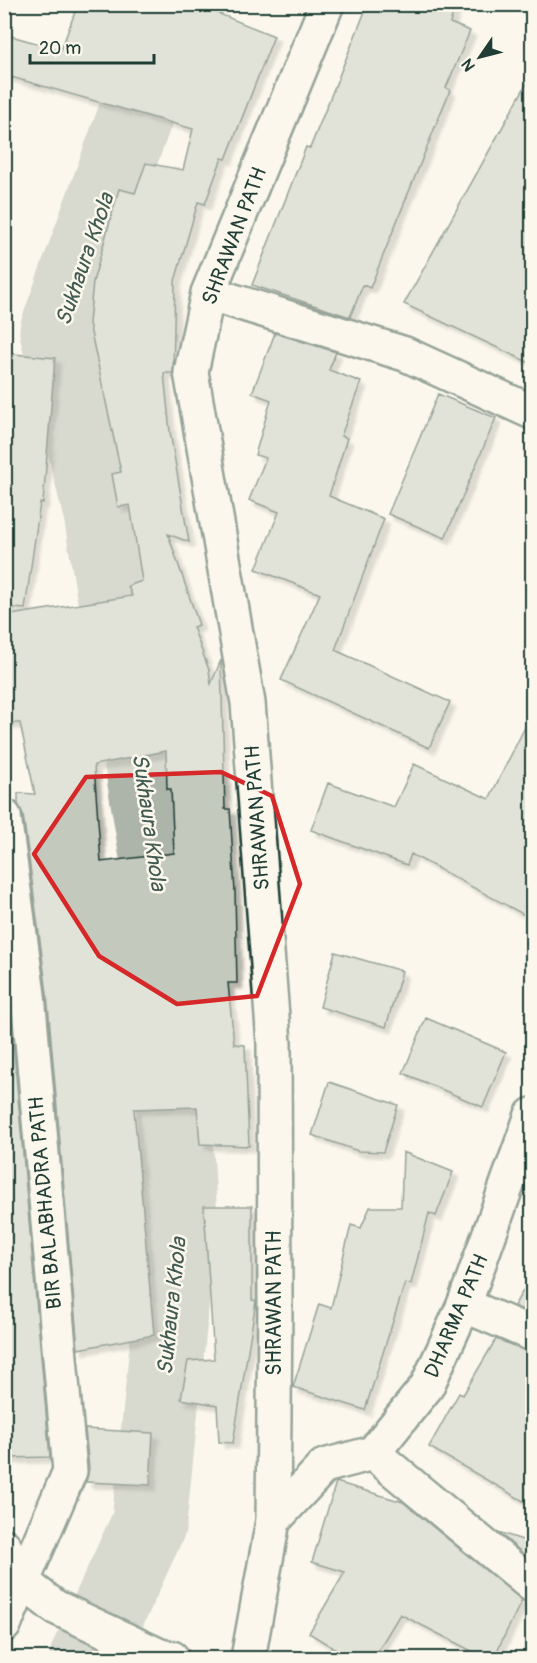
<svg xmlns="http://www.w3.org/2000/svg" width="537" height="1663" font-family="Pangolin,sans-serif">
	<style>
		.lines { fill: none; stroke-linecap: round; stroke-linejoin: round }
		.river { stroke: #adb4aa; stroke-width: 75 }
		.building { fill: #c4c9be; stroke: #1f3d34; stroke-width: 1.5; fill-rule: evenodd; filter: url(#shadow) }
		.street-casing { stroke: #1f3d34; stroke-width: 38 }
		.secondary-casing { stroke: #1f3d34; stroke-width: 38 }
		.street { stroke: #fbf7ec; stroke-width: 33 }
		.secondary { stroke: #fbf7ec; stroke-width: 33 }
		.marked { fill: none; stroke: #d62828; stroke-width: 4.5; stroke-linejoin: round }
		.labels { text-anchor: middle; stroke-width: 5; stroke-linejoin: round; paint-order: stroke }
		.street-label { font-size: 21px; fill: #1f3d34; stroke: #fbf7ec }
		.water-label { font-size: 22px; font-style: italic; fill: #425b52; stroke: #fbf7ec }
	</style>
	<defs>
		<filter id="shadow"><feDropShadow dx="5.5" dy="5.5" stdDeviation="1.5" flood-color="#0004"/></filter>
	</defs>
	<rect width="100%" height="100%" fill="#fbf7ec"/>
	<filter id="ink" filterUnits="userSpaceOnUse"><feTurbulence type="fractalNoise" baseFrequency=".0167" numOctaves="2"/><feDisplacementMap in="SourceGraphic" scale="12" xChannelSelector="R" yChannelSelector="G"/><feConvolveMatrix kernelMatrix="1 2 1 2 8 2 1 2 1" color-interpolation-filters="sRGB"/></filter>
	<g filter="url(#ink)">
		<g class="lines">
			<path class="river" d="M87,1658L149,1523L180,1220L160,874L101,514L57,331L135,116L184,21"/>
		</g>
		<path class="building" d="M78,4H195L274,36L226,159L222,158L205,204L198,202L175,281L173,373H164L170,432L189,542L168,534L199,625L193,627L209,670L211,684L221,660L225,809H230L235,892L237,983H228L234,1044L245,1045L249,1146L200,1144L197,1107L134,1109L154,1335L78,1349L47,993L23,814L18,804V793L35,794L20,723H4V616L132,596L128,586L142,581L130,505L118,507L112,474L121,472L89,323L93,282L119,189L135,193L146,163L183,170L193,129L4,75V34L61,50ZM166,751L167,789H171L174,853L101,862L94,765Z
			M368,4H456L450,23L470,31L446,88L450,90L370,288L363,285L350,317L252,285L306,147L310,148Z
			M532,74V364L404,304Z
			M275,333L336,352L329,370L361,382L341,436L347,438L329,496L384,519L335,650L450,702L429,748L281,680L320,594L256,569L279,512L249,500L266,458L255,455L271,400L252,393Z
			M4,353L55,358L43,503H40L25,609L4,607V510L9,447L4,446Z
			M438,394L496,418L445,538L388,514Z
			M532,713V919L411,854L407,865L311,830L328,783L394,807L414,764L489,799Z
			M335,952L402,971L386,1027L320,1007Z
			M4,961L9,997L50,1457L7,1458L4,1397Z
			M426,1018L506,1052L483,1107L403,1073Z
			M329,1082L398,1105L383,1152L358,1151L312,1135Z
			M403,1152L453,1172L436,1216L429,1213L411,1284L405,1283L365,1410L293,1387L319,1304L331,1308L351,1225L361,1228L370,1207H401Z
			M204,1206H252V1300L256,1301L233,1443L219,1442L217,1405L181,1399L188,1361L214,1359Z
			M532,1275V1314L514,1306Z
			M496,1339L532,1352V1506L429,1447L459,1393L463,1395Z
			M85,1429L153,1433L150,1485L86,1482L89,1469Z
			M336,1482L403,1502L522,1600L493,1659H487L400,1614L373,1659H351L309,1633L345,1572L312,1562Z
			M498,1532L532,1543V1561Z"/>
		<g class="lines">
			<defs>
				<path id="street" d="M208,293L405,354L532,412
					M4,816L28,995L70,1471L4,1625
					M464,1305L532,1334
					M373,1453L532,1585
					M273,1521L275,1303L274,1043L248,703L191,372L208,293L327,4"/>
				<path id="secondary" d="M4,1546L23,1582L55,1607L160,1656L172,1658
					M248,1658L273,1521L324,1466L373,1453L427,1386L464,1305L532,1115"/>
			</defs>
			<use href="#street" class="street-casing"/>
			<use href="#secondary" class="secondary-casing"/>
			<use href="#street" class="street"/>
			<use href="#secondary" class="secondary"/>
		</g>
	</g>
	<path d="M0 0H537V1663H0ZM221,772L272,796L300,884L257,996L177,1004L99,956L34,854L86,777Z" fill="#fbf7ec" fill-opacity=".55" fill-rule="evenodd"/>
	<path class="marked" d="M221,772L272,796L300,884L257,996L177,1004L99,956L34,854L86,777Z"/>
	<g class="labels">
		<g class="street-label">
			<text transform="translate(234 236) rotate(-69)" y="7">SHRAWAN PATH</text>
			<text transform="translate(257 818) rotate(-94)" y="7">SHRAWAN PATH</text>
			<text transform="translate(45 1203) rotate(-95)" y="7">BIR BALABHADRA PATH</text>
			<text transform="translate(274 1303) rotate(-90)" y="7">SHRAWAN PATH</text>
			<text transform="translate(456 1316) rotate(-67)" y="7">DHARMA PATH</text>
		</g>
		<g class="water-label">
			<text transform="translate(84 259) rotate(-71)" y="8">Sukhaura Khola</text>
			<text transform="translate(150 822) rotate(82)" y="8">Sukhaura Khola</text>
			<text transform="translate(171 1306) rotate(-84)" y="8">Sukhaura Khola</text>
		</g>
	</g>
	<rect width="537" height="1663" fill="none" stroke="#fbf7ec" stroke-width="24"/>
	<rect x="12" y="12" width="513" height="1639" fill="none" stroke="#1f3d34" stroke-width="2" filter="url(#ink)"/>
	<g transform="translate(480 57) rotate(235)" stroke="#fbf7ec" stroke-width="4.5" paint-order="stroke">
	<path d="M0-4.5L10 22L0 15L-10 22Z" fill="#1f3d34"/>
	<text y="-9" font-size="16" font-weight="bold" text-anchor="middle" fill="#1f3d34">N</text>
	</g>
	<path d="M30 54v9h124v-9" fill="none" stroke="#1f3d34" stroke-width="3"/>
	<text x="39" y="54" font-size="18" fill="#1f3d34" stroke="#fbf7ec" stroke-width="4.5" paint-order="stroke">20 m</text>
</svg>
